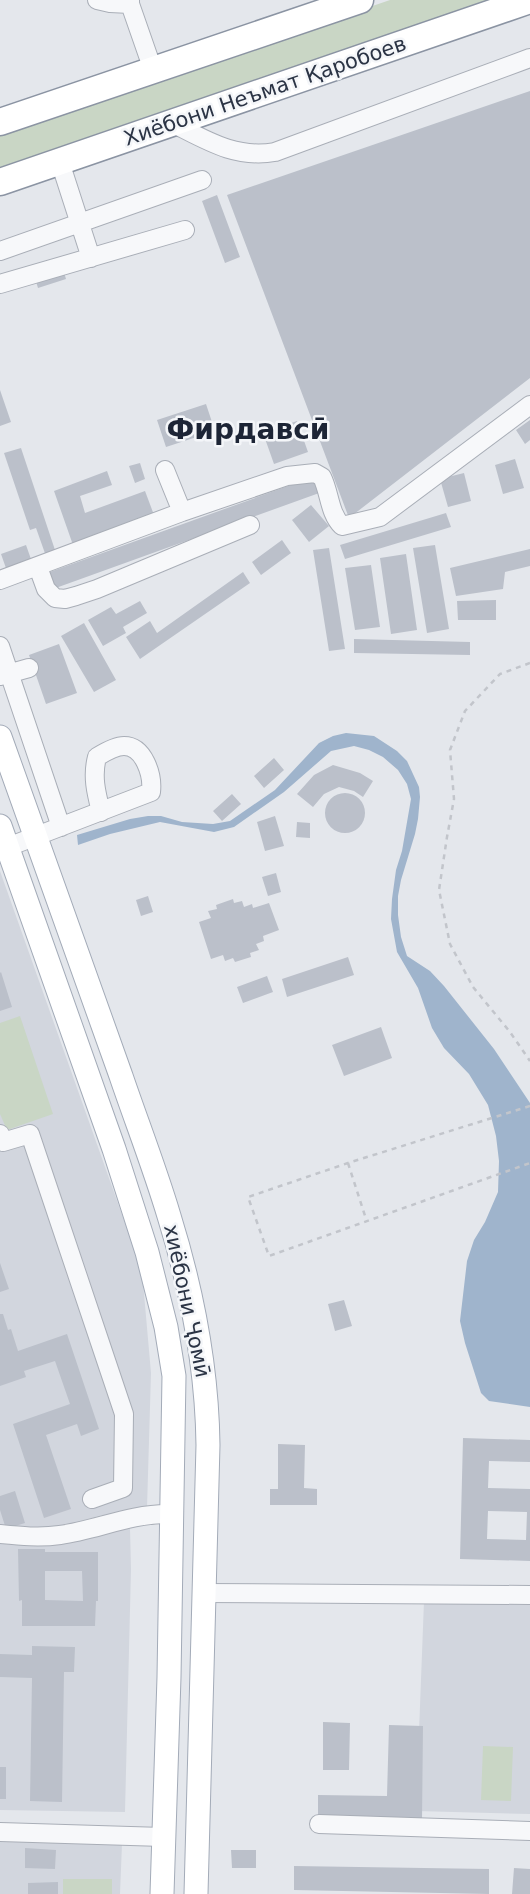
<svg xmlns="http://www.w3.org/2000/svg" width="530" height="1894" font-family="'DejaVu Sans',sans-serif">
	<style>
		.built { fill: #d2d6de }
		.green { fill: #c9d6c5 }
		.water { fill: #9fb4cc }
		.building { fill: #bbc0ca; fill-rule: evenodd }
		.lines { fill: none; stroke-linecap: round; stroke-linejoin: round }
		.minor-casing { stroke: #a9aeb7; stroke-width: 20 }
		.major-casing { stroke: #a3abb8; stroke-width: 25 }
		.highway-casing { stroke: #8b94a3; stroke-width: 29 }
		.path { stroke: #c2c5cb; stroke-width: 2.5; stroke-dasharray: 5 5; stroke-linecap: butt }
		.minor { stroke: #f7f8fa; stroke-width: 18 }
		.major { stroke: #fff; stroke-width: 23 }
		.highway { stroke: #fff; stroke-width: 26 }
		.labels { text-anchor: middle; stroke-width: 5; stroke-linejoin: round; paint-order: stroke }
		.street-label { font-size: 21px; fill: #2b3445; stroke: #f4f6f9 }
		.district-label { font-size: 28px; font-weight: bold; fill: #1d2536; stroke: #f4f6f9 }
	</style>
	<rect width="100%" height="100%" fill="#e4e7ec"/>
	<path class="built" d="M0,871L142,1271L151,1373L147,1508L98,1516L49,1531L0,1527Z
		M130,1528L131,1569L125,1812L0,1810V1540L66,1542Z
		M424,1601L530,1605V1814L416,1811Z
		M0,1840L122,1844L120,1894H0Z"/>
	<path class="green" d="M390,0H509L0,173V134Z
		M20,1016L53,1114L7,1130L0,1114V1023Z
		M483,1746L513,1747L511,1801L481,1800Z
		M63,1879H112V1894H63Z"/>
	<path class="water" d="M346,733L374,736L397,751L407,761L419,787L420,797L418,819L415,834L401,880L398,896V915L401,937L407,956L430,971L444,986L494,1049L530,1103V1407L489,1401L481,1393L465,1343L460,1321L467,1261L474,1240L485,1222L498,1192L499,1161L496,1136L488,1105L469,1074L444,1048L432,1028L418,988L397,952L391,919L392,899L396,870L402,851L411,799L407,784L398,770L383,757L369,750L354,746L331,751L284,792L234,827L214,832L160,822L110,834L78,845L77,835L130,819L148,816H161L182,822L213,824L230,821L275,790L319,743L333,736Z"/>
	<path class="building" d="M530,91V378L349,518L227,195Z
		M217,195L240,257L225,263L202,201Z
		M63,269L66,279L38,288L35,278Z
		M0,390L11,422L0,426Z
		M206,404L215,431L166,447L157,420Z
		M530,420V440L525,444L516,430Z
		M297,421L308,452L274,464L263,433Z
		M21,448L57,556L47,559L36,528L30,530L4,453Z
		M515,459L524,488L503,494L495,465Z
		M140,463L145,479L135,483L129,466Z
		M107,471L112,485L80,496L85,513L145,491L154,515L73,545L54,491Z
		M464,473L471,501L448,507L440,479Z
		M316,476L322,492L53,589L47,573Z
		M311,505L329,526L309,542L292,520Z
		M446,513L451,527L345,559L340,545Z
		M282,540L291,553L261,575L252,562Z
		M26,545L32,562L7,571L1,554Z
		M435,545L449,629L427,633L413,548Z
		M329,548L345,649L329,651L313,550Z
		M530,549V566L505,572L503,589L456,596L450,568Z
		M406,554L417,630L391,634L380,558Z
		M371,565L380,627L355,630L345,568Z
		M243,572L250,583L140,659L126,637L150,621L157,633Z
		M496,600V620H458L457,601Z
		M140,601L147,613L123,627L126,633L103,646L88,620L111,607L116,614Z
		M84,623L116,680L94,692L61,636Z
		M354,639L470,642V655L354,653Z
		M59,644L77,693L46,704L29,655Z
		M274,758L284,770L264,788L254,776Z
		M333,765L360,773L373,781L363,797L354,791L339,787L324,794L313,807L297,794L314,775Z
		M325 813a20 20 0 1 1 40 0a20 20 0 1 1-40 0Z
		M232,794L241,804L222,821L213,811Z
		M275,816L284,846L265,851L257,822Z
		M297,822L310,823V838L296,837Z
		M276,873L281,892L268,896L262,877Z
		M148,896L153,912L141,916L136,900Z
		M233,899L234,903L242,901L244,907L252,904L253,908L269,903L279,930L263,936L264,941L256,944L259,950L250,953L251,957L235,962L233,958L225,961L223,955L211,959L199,922L211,918L208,911L217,909L216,905Z
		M348,957L354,975L287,997L282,979Z
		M1,972L12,1007L0,1011V973Z
		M267,976L273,992L243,1003L237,987Z
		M381,1027L392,1058L344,1076L332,1045Z
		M0,1263L9,1289L0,1292Z
		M344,1300L352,1326L335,1331L328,1304Z
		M0,1314H3L8,1330L11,1329L18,1351L67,1334L99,1429L81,1436L77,1424L46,1435L71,1509L44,1518L13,1424L70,1404L55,1361L24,1371L26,1377L0,1386Z
		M463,1438L530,1440V1462L489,1461L488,1488L530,1489V1561L460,1559ZM488,1511L527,1512L526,1540L487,1539Z
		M278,1444L305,1445L304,1488L317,1489V1505H270V1489H278Z
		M15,1491L25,1523L6,1529L0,1510V1496Z
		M18,1549H45V1552H98V1601H96L95,1626H22V1600L19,1601ZM45,1571H82L83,1601L45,1600Z
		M32,1646L75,1647L74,1672H64L62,1802L30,1801L32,1678L0,1677V1654L32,1655Z
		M323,1722L350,1723L349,1770H323Z
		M389,1725L423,1726L422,1821L318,1819V1795L387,1796Z
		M0,1767H6V1799H0Z
		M25,1848L56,1850L55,1869L25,1868Z
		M231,1850H256V1868H232Z
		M294,1866L489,1869V1894L294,1890Z
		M514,1868L530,1869V1894H512Z
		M58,1882V1894H28V1883Z"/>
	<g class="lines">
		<defs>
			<path id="minor" d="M97,0L110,3L130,4V0
				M130,4L153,70
				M172,123C206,140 235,159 275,152L530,58
				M60,162L91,258
				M0,251L202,180
				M0,284L185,230
				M165,470L182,512
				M38,567L46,589L55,598L65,599L76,596L97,589L250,525
				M0,580L182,512L287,476L315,473L322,477C330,493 329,513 342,526L380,517L530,405
				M0,646L61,827
				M0,676L29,668
				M0,850L151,792C153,775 144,746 124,746C115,746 105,752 97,757C92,776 96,792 101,812
				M0,1134L3,1142L30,1134L124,1414L123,1488L92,1499
				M0,1534C20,1536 40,1538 60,1535C96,1530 130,1514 167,1514
				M203,1593L530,1595
				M319,1824L530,1831
				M0,1832L163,1837"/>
			<path id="major" d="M0,737C41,850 81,963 121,1076C137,1123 155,1169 169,1216C192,1290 207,1367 208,1445L196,1894
				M0,826L114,1149L147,1252L166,1327L174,1376L169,1677L162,1894"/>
			<path id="highway" d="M0,122L360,0
				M0,182L530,0"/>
		</defs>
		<use href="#minor" class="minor-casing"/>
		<use href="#major" class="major-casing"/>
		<use href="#highway" class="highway-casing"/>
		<path class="path" d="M530,663L500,674L465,711L450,750L454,799L447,837L439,890L450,944L473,987L510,1032L530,1061
			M530,1106L348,1163L248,1197L269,1256L530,1163
			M348,1163L367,1222"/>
		<use href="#minor" class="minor"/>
		<use href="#major" class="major"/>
		<use href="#highway" class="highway"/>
	</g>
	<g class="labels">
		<g class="street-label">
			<text transform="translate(265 91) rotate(-19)" y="7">Хиёбони Неъмат Қаробоев</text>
			<text transform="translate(187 1301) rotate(78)" y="7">хиёбони Ҷомӣ</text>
		</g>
		<g class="district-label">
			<text x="248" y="439">Фирдавсӣ</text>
		</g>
	</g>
</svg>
